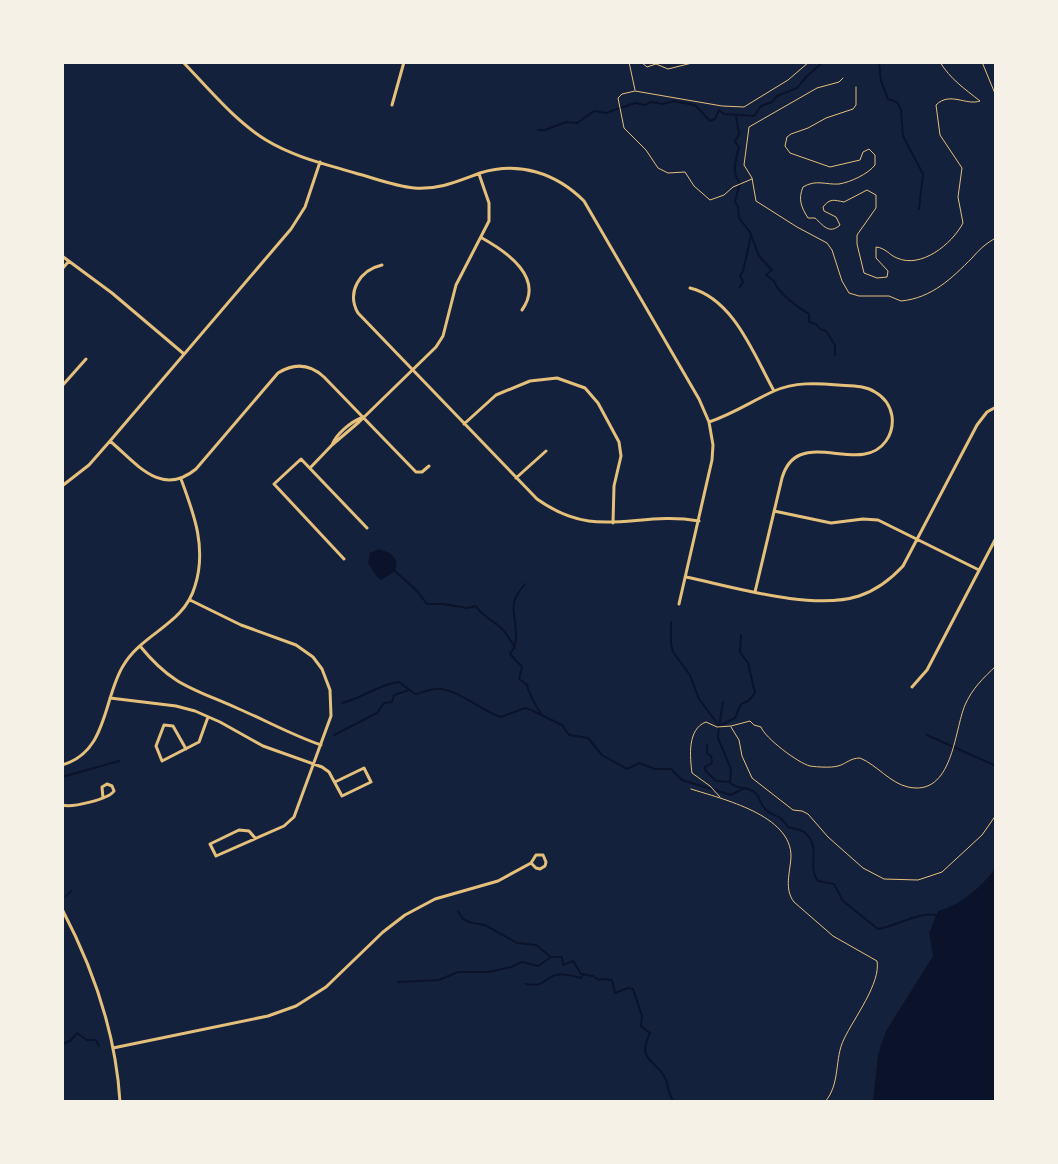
<svg xmlns="http://www.w3.org/2000/svg" width="1058" height="1164" font-family="'Titillium Web',sans-serif">
	<style>
		.water { fill: #0b132b }
		.lines { fill: none; stroke-linecap: round; stroke-linejoin: round }
		.stream { stroke: #0b132b; stroke-width: 2 }
		.path { stroke: #e5c07b; stroke-width: 1 }
		.minor { stroke: #e5c07b; stroke-width: 3 }
	</style>
	<rect width="100%" height="100%" fill="#14213d"/>
	<path class="water" d="M379,549C391,553 400,557 395,571L381,580L377,577L368,563L370,553Z
		M995,869V1101H873L878,1054L886,1031L933,956L929,933L938,911C963,903 979,889 995,869Z"/>
	<g class="lines">
		<path class="stream" d="M879,62L881,81L888,99L897,102L901,110L903,136L923,174L919,209
			M736,116L739,134L735,142L739,147C736,158 731,174 740,183L735,201L738,207L739,218L750,232L759,256L772,270L766,275L774,281C778,293 798,308 809,314V322L816,324L820,329L826,331L835,345V355
			M538,130H545L566,122L577,123L594,111L606,113L635,103L645,105L651,102L663,104L673,101L695,105L710,121L715,119L719,110L724,114L754,116L761,106L772,102L777,96L797,88L807,76L823,62
			M740,287L743,282L740,276L743,271L751,236
			M395,571L417,591L427,604H443L467,608L476,606C482,616 491,619 500,627C506,632 511,641 515,648
			M525,584C522,588 518,593 516,597C508,610 524,637 510,654L522,667L519,679L527,685C529,693 537,709 543,716
			M671,622V644L673,652L690,675L699,699L719,726L718,738L731,769L730,783L737,787L744,788
			M342,703C363,698 377,685 399,682L415,694C424,693 431,687 441,689C460,691 482,711 501,717L525,708L531,710L562,725L569,735L588,738L602,755L627,769L639,763L655,769H671L682,780L731,795L744,788C763,792 756,800 766,810C774,818 780,813 788,827C793,829 800,829 804,832C823,848 806,866 818,881L834,884L843,901L878,929C894,927 925,909 938,916
			M719,726L735,718L741,704L748,701L755,693L748,663L740,652L741,635
			M719,726L723,702
			M334,735L377,713L384,703L392,702L394,695L409,690
			M927,735L996,766
			M707,745V753L711,756L712,763L705,767V770L716,781L730,782
			M62,777L119,761
			M66,896L71,891
			M458,911L463,919L472,923L485,925L517,943L536,945L551,957
			M398,982L439,980L458,972H489L511,967L522,962L538,966L551,957H562L563,965L573,961L581,974L593,976L599,980L603,979L612,980L615,993L628,988L633,989L642,1016L641,1026L650,1033C637,1060 653,1058 664,1076C670,1086 666,1091 674,1102
			M526,984C541,986 540,984 551,977C558,972 575,976 581,978L584,974
			M62,1044L70,1041L77,1033L87,1040H96L99,1046"/>
		<path class="path" d="M629,62L635,90
			M641,62L647,67L656,64L668,69L696,62
			M982,62L996,96
			M843,78L839,82L817,88L749,127L744,165L752,178L756,201L797,227L827,243L832,250L842,281L849,293L859,296H889L901,301C932,298 952,278 972,258C979,250 986,243 996,238
			M856,87V105L853,109L826,118L808,128L791,134L787,137L785,146L790,153L830,167L860,160L863,152L869,149L875,155V165C868,174 851,182 839,184C826,185 816,179 803,187C798,199 801,207 808,218H815C823,225 829,235 840,225L836,217L824,211L823,207C830,198 834,200 844,202L867,190L876,195V208L857,235V244L864,273L877,278L887,277L888,271L876,258V247C886,248 889,255 897,258C921,269 952,244 963,223L958,197L962,168L940,135L936,105C950,91 966,106 980,101C965,89 950,79 940,62
			M752,179L733,187L724,195L710,200L694,186L685,172L668,173L658,168L646,150L624,128L618,98L622,94L635,91L722,106L744,107L788,80L809,62
			M731,727L739,740L742,756L752,778L793,810L802,811L808,814L828,837L863,868L884,879L918,880L942,872L982,835L996,815
			M691,789C722,799 792,815 791,857C790,873 784,889 794,902L833,936L877,961C881,983 854,1018 844,1039C834,1059 841,1083 825,1102
			M720,797L710,786L692,773C690,757 687,729 706,722L717,727L731,726L750,721L754,725L761,727C765,738 798,763 810,766C817,767 831,768 838,766C846,764 850,758 860,758C877,765 890,783 908,787C953,797 954,731 965,705C972,689 983,678 996,666"/>
		<path class="minor" d="M183,62C209,89 235,121 266,140C294,157 325,164 355,173C374,178 394,186 414,188C439,190 458,181 480,173C519,161 556,173 584,201L699,399L709,422L713,445L712,460L679,604
			M392,105L404,62
			M482,238C507,252 545,278 522,310
			M62,256L112,293L184,354
			M382,265C360,270 346,292 358,313L537,499C597,542 635,510 699,521
			M62,269L69,261
			M690,288C734,299 754,355 774,391
			M62,386L86,359
			M709,422C733,414 752,401 774,391C795,382 816,383 838,385C850,386 864,385 875,392C884,397 890,405 892,416C893,424 891,434 886,441C866,469 826,444 800,455C790,459 785,468 782,478L755,592
			M464,424L496,395L530,381L557,378L585,388L598,403L619,442L621,456L614,486L613,523
			M110,441C136,463 161,498 196,469L278,373C294,363 310,364 324,377L416,472H422L429,466
			M332,445L359,422L436,347L443,336L456,285L489,221V203L479,174
			M310,468L332,445C336,434 351,422 361,418
			M516,478L546,451
			M62,486L89,465L110,441L291,229L305,207L320,162
			M774,511L831,523L863,519L878,520L979,570
			M344,559L274,484L301,459L367,528
			M686,577C734,587 812,611 859,596C877,590 891,579 903,566L977,425L987,412L996,407
			M190,600L241,625L296,645L313,657L322,669L330,690L331,716L294,817L284,826L216,856L210,844L239,830L249,831L255,838
			M140,646C173,687 195,689 239,709C267,721 292,735 321,745
			M912,687L927,670L996,538
			M110,698L176,706L195,711L220,722L263,746L322,767L329,772L342,796L371,782L364,768L335,782
			M186,749L173,726L164,725L156,746L162,761L199,742L208,717
			M62,765C108,752 103,699 123,666C142,633 184,625 195,586C207,548 194,514 181,479
			M62,805C72,808 109,799 114,791L112,786L107,784L102,787L103,798
			M62,909C93,968 116,1035 120,1102
			M113,1048L268,1016L296,1006L326,987L383,932L405,915L435,899L498,881L531,863L536,855H543L546,862L545,866L540,869L536,868L531,863"/>
	</g>
	<rect width="1058" height="1164" fill="none" stroke="#f6f1e7" stroke-width="128"/>
</svg>
